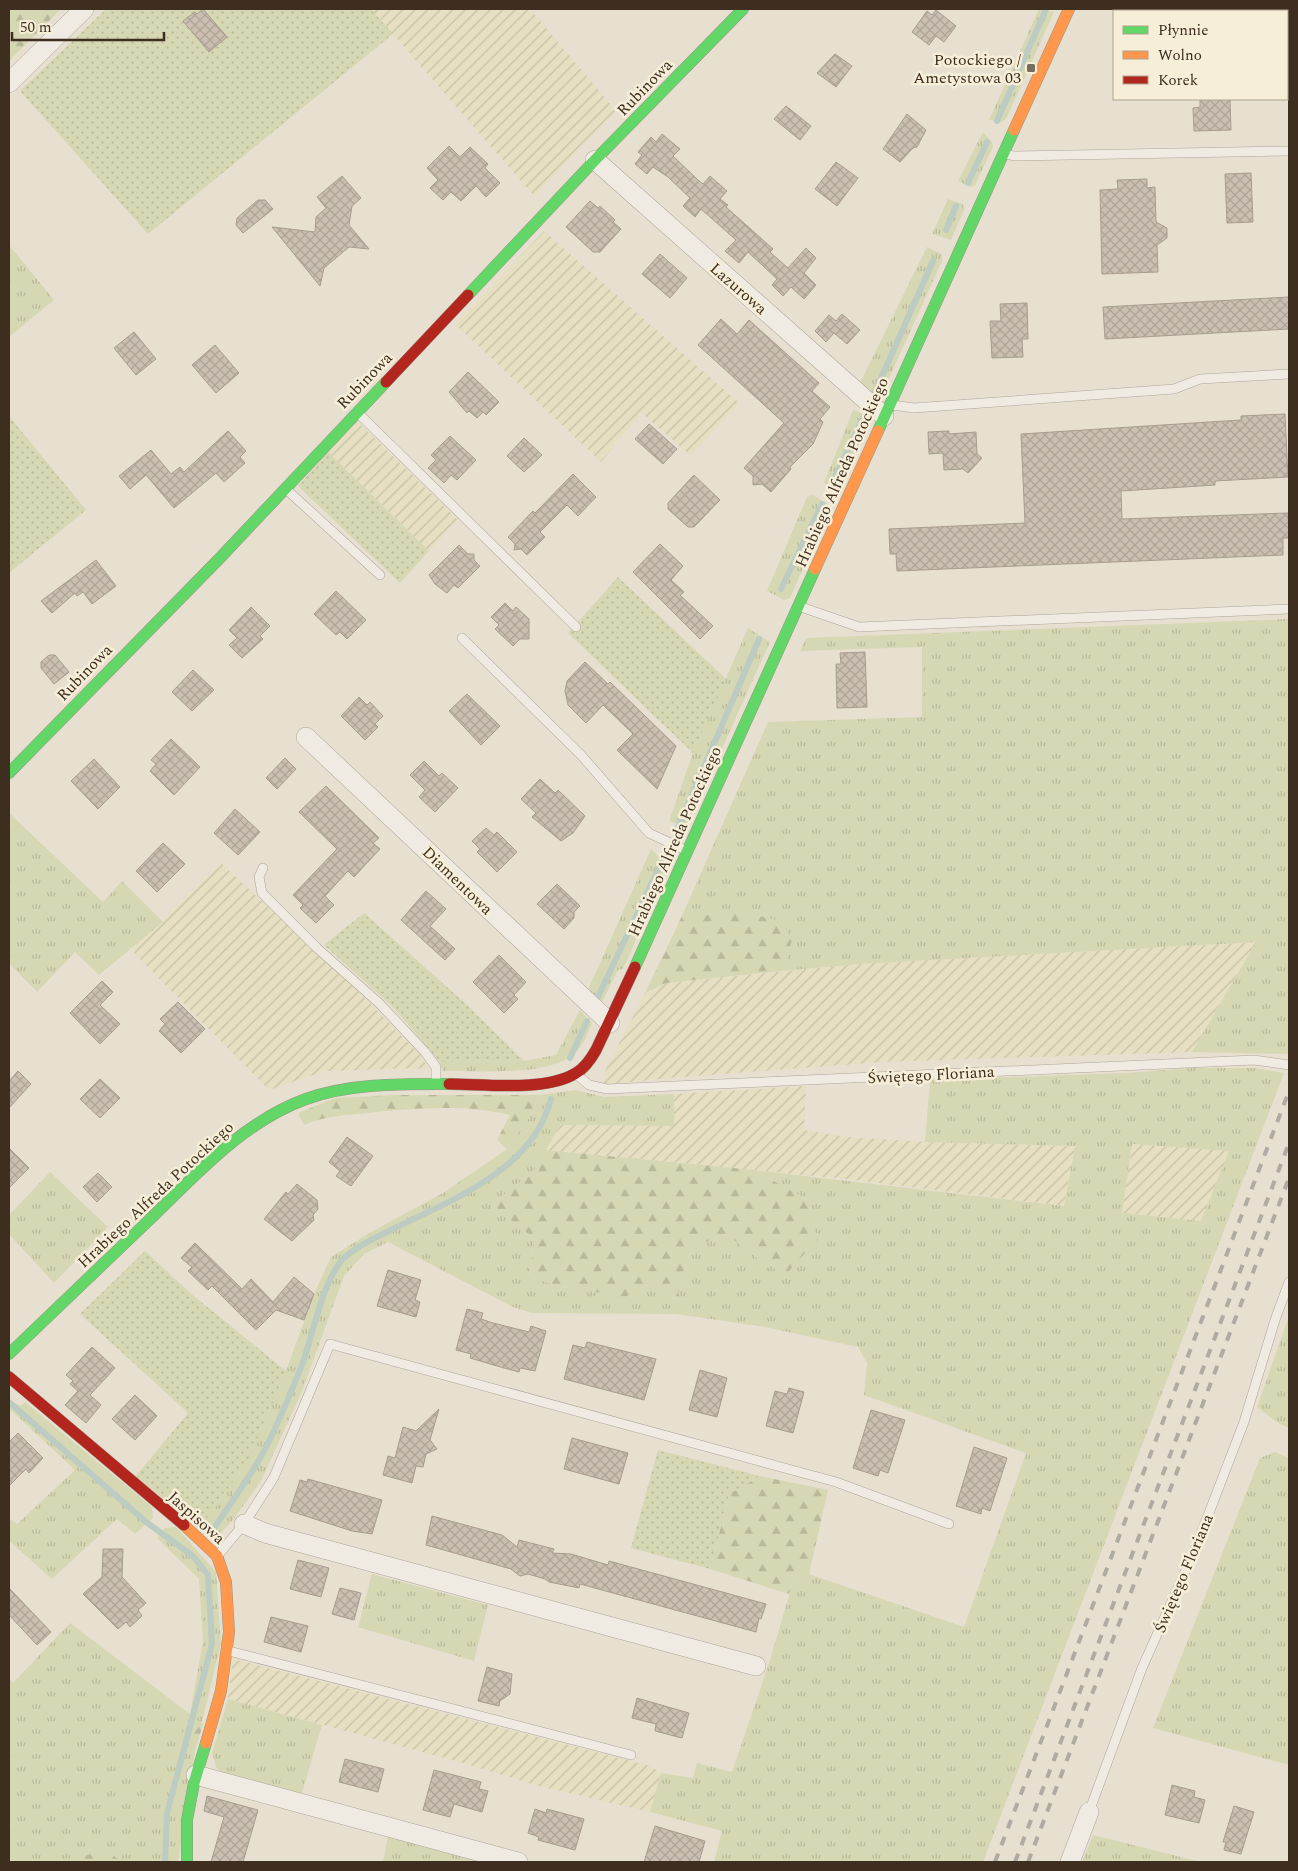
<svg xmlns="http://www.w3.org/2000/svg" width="1298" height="1871" font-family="Spectral,serif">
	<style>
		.farmland { fill: url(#farmland-furrows) }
		.grass { fill: url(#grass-tufts); fill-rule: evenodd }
		.forest { fill: url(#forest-firs) }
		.park { fill: url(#park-dots) }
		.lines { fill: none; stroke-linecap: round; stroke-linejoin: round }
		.stream { stroke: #bcccc2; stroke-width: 6 }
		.building { fill: url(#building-cross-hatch); stroke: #a89c90 }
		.lane-casing { stroke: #ada599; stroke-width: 10 }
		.street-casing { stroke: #ada599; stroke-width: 20 }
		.fast-casing { stroke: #9c958a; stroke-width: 12 }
		.slow-casing { stroke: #9c958a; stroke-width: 12 }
		.jam-casing { stroke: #9c958a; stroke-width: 12 }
		.lane { stroke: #efebe3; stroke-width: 9 }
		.street { stroke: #efebe3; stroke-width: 19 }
		.fast { stroke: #63d668; stroke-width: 11 }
		.slow { stroke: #ff974d; stroke-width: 11 }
		.jam { stroke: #b3261e; stroke-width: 11 }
		.rail { stroke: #afaaa2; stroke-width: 4; stroke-dasharray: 9 9; stroke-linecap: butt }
		.poi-dot { fill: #786c5e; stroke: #f7eed8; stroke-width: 2 }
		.labels { text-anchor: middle; stroke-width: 5; stroke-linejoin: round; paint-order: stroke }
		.poi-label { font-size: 16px; fill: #3d2e20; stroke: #f7eed8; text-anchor: end }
		.street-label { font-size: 16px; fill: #3d2e20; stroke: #f7eed8 }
	</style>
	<defs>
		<pattern id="farmland-furrows" width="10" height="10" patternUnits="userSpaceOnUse" patternTransform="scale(1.25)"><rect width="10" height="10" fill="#e6dfc2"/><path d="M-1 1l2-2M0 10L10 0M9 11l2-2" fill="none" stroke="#c6c0a6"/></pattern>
		<pattern id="grass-tufts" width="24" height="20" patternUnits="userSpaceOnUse" patternTransform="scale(1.25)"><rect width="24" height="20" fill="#d6d7b3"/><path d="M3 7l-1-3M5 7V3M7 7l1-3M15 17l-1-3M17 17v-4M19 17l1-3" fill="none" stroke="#b9b99a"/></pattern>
		<pattern id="forest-firs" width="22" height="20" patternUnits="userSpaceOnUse" patternTransform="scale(1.25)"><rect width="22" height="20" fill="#d6d7b3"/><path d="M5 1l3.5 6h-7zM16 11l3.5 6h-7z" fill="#b9b99a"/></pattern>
		<pattern id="park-dots" width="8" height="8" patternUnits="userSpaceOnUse" patternTransform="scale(1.25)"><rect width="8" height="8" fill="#d6d7b3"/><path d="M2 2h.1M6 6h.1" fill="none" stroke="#b9b99a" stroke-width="1.8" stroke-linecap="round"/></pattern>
		<pattern id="building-cross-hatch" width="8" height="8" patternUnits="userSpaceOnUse" patternTransform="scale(1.25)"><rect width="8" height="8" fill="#cbbfb2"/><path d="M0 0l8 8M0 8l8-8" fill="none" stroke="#afa499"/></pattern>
	</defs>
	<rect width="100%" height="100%" fill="#e7e0d1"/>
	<path class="farmland" d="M371,9H530L616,111L534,196Z
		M544,231L739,403L691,456L642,413L601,462L455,324Z
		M357,421L458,520L429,551L328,452Z
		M221,863L357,990L421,1056L428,1068L325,1071L269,1090L131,950Z
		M1256,942L1192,1052L882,1062L669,1078L603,1085L605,1071L645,993L666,983L859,964Z
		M806,1086L804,1130L847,1137L925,1142L1075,1146L1064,1206L846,1179L545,1150L560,1125L674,1126V1094Z
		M1132,1144L1230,1151L1201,1221L1122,1213Z
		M233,1659L650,1766L661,1773L650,1812L535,1785L466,1764L228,1699Z"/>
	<path class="grass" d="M1039,9L1054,12L1006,119L1002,122L989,120Z
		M983,132L992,142L993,147L975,185L971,187L958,181Z
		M948,199L963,204L964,210L951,240L932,234Z
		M9,245L54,300L9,337Z
		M927,247L942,254V261L881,396L866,394L860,383Z
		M853,410L869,416L870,421L840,486L835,489L824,483Z
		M813,495L828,504L829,509L790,598L784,600L767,591L807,497Z
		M1289,619V1054L1192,1052L1256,942L859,964L782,971L792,941L681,918L768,722L922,717V647L800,651L806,638Z
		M748,628L770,642L686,828L669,821L693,753Z
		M9,813L103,902L122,881L163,922L99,975L75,952L37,992L9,963Z
		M651,849L669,867L623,969L618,970L602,1002L588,995L587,992Z
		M580,1010L592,1023C588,1033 583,1046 575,1053C546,1078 479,1070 443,1071L440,1062L524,1061L556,1055Z
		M1192,1068H1255L1284,1073L983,1862H714L722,1831L650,1812L661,1773L693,1778L697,1763L732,1772L770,1660L796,1572L809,1574L964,1627L1026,1453L864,1395L867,1363L858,1347L765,1327L676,1314L532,1313L513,1307L388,1242L364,1254L344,1276L302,1391L261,1481L233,1520L215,1539L200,1529L249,1459L286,1371L314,1294L331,1257L371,1232L443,1193L507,1149L533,1112L538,1095L576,1090L604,1097L674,1094V1126L560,1125L533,1172L491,1205L535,1239L529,1277L560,1286L626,1297L643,1284L677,1299L691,1248L726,1234L764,1263L806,1199L754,1170L1064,1206L1075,1146L925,1142L930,1080L1126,1073ZM1132,1144L1229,1151L1201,1221L1122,1213Z
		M50,1172L108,1227L54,1283L9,1234V1215Z
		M1289,1316V1428L1278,1423L1257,1407Z
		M9,1400L21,1406L25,1402L152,1507L153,1518L135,1534L117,1519L52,1579L9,1541V1518L17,1524L75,1470L12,1411L9,1412Z
		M1275,1452L1289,1458V1765L1153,1728L1260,1458Z
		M176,1527L216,1572L221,1643L195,1751L178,1862H121L105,1848L76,1862H9V1679L13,1683L70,1623L190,1714L203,1641L199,1579L157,1538L165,1528Z
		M372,1574L488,1605L474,1661L358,1627Z
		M228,1699L322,1725L301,1796L234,1779L217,1769L212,1753Z
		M1093,1835L1201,1862H1082Z
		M388,1836L485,1862H383Z"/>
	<path class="forest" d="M9,9H61L9,61Z
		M740,912L782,921L792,941L782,971L666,983L645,993L681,918Z
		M394,1095H538L533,1112L507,1149L497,1140L510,1115C463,1104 415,1108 368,1113C345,1115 325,1116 304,1125L298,1113L335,1098Z
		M545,1150L754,1170L806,1199L818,1239L786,1274L764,1263L726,1234L691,1248L677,1299L643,1284L626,1297L560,1286L529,1277L535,1239L491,1205L533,1172Z
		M760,1476L828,1490L809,1574L796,1572L789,1594L710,1569L729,1494Z
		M190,1715L203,1724L195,1751L180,1740Z
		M105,1848L121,1862H76V1860Z"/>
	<path class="park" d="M106,9H371L393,34L148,234L20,91Z
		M9,416L86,510L9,573Z
		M328,452L429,551L400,583L298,486Z
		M618,577L726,679L693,753L568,633Z
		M364,913L466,1004L524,1061L440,1062L393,1007L324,945Z
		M145,1251L189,1292L286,1371L249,1459L200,1529L136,1476L188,1413L80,1314Z
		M658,1450L760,1476L729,1494L710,1569L631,1548Z"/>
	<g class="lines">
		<path class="stream" d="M997,121L1046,9
			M968,183L987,142
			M946,230L956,206
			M875,392L933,261
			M832,483L863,418
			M781,589L822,504
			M677,830L759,639
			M597,999L664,857
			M570,1058L587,1021
			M9,1402L146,1522L193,1556L208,1575L212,1644L167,1813L165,1862
			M210,1534C231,1502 256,1470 272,1435C283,1411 294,1386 303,1362C313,1334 324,1276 345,1257C360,1244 379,1236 397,1227C456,1198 533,1169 551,1099"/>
	</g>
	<path class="building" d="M203,9L227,37L209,52L183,21L195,12L197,14Z
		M936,10L956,26L944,42L936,36L929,45L912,32L927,11L932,15Z
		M835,54L852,66L836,87L817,73Z
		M1200,99H1230L1231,130L1194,131L1193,108L1200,107Z
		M786,106L811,126L800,140L774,119Z
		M907,114L926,130L917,147L913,148L900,162L883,149Z
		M662,134L680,149L673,156L698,180L703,184L710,176L727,191L720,199L728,205L726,207L773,249L770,252L788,268L806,248L816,258L804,273L816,285L804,299L791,287L783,296L772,285L777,279L748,252L739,263L725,251L736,240L701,209L695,217L683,206L690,198L668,177L653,167L647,174L635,164L642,155L638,152L651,137L656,142Z
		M449,146L460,157L470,147L488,164L485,168L500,183L486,197L476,186L461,201L451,192L443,200L430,188L438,180L427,168Z
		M836,162L858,178L837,206L815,189Z
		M1251,173L1253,222L1227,223L1225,174Z
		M342,176L361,198L352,206L349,225L369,249L349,247L324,268L320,286L272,227L315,232L316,217L326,208L317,197Z
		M1147,179V188L1155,187L1156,222L1167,228V238L1157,245L1158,272L1102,274L1100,190L1118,189L1117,180Z
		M258,200H265L273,209L243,233L236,225L237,218Z
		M590,201L598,208L600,206L615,220L613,222L621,229L600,252H593L566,227Z
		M660,254L687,278L670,298L642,274Z
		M1289,297V329L1105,339L1103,307Z
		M1027,303L1028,339H1022L1023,357L992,358L990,321H1001L1000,304Z
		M842,314L860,330L847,344L834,333L826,342L815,331L829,315L836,321Z
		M721,319L737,334L749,320L819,383L812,391L830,407L820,419L823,422L813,444L790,467L791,469L771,492L762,484L753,485V476L744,468L784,423L698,345Z
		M134,332L156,359L136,375L114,348Z
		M215,345L239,373L216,393L192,365Z
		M468,372L499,402L486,415L483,412L477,418L469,411L467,413L449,392Z
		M1285,414L1288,477L1215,481V485L1121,491L1122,519L1288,513L1289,538H1283V555L897,571L896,554H890L889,529L1025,523L1021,434L1241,420V416Z
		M649,424L677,449L663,464L635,439Z
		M228,431L246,451L240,457L245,463L224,482L216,473L174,508L146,475L130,489L119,476L151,450L171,474L180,467L184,472Z
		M949,431V434L976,432L977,454L982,458L968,473L963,469L944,470L943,453L929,454L928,432Z
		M450,436L476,460L457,480L451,475L444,483L428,468L436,460L431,455Z
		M524,438L542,455L524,472L507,456Z
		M573,474L596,497L578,516L567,505L540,532L545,537L527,555L521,549L514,550L515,544L508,537L533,511L535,513Z
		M694,475L720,500L694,527H688L668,509V503Z
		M660,544L683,566L671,580L684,592L680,595L713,626L700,639L633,572Z
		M459,545L468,554H474V560L480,566L458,588L454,585L447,593L435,584L429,575Z
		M96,560L116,586L92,604L83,592L77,596L75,593L52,613L41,601Z
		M336,591L366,620L347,639L340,632L336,635L314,614Z
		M505,603L513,611L516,607L529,619V639H520L513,646L495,629L499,625L491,617Z
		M251,607L270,626L260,636L263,639L242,658L229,645L237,638L229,630Z
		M865,652L867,707L837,708L836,664H841L840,653Z
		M49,655H55L69,672L54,684L41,668V662Z
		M585,662L608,684L610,682L676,746L657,789L617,750L633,734L603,705L586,723L568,705L565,691L567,681Z
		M193,670L214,690L192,711L172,692Z
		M467,694L500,726L481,745L449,711Z
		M359,697L367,705L370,702L383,716L375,724L378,727L365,740L341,716Z
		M171,739L200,767L174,795L150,771L156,764L151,760Z
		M285,758L296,769L277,789L266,778Z
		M94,759L120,787L98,809L71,781Z
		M424,761L439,776L442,773L458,788L435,812L419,797L425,790L410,775Z
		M540,779L555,793L558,790L585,816L573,833L561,841L532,817L536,813L521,799Z
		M326,786L379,838L373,843L380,849L354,877L348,871L325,896L334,905L316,923L300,908L303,905L293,895L337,849L299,812Z
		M235,809L260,832L238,855L214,833Z
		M486,828L494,835L497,832L517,852L497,872L477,852L480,849L472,841Z
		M163,843L185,864L157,892L136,871Z
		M557,884L580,906L574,912V918L564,929L537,904Z
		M426,891L446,909L430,926L455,949L445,960L401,920Z
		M499,955L526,982L514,995L518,999L504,1013L473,982Z
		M102,981L113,992L100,1005L120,1024L100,1044L70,1013Z
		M178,1002L205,1029L181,1053L159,1031L165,1024L160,1019Z
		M18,1071L31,1084L9,1108V1081Z
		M100,1079L120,1098L100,1118L80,1099Z
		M347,1137L373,1156L351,1186L336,1176L340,1171L329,1162Z
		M9,1148L29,1168L9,1188Z
		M98,1173L112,1187L97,1202L83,1187Z
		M297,1184L317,1200L318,1209L313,1215L314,1220L292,1241L264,1219L286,1192L288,1194Z
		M195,1243L242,1289L251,1279L273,1302L294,1277L314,1294L304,1320L276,1310L256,1330L212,1286L208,1290L188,1271L192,1267L181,1258Z
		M388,1270L421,1280L415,1300L420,1302L416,1317L377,1306Z
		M467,1309L483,1313L481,1319L493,1323L529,1332L531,1326L546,1331L535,1371L520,1368L519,1372L504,1368L470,1358L471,1354L456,1350Z
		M587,1342L656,1359L644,1400L564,1379L573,1345L585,1348Z
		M92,1347L115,1368L90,1395L101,1405L86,1423L65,1405L78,1391L70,1384L73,1381L66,1375Z
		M700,1370L727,1378L717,1417L689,1410Z
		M789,1388L804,1392L793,1433L766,1426L775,1391L787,1394Z
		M135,1395L157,1416L135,1440L112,1419Z
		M439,1409L430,1440L437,1449L426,1454L423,1467L416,1466L412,1483L383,1475L388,1456L395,1458L403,1427L416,1431Z
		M871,1410L905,1420L888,1473L880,1470L878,1476L853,1468Z
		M18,1433L43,1458L29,1473L26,1469L9,1486V1442Z
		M572,1438L628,1453L619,1484L564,1469Z
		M974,1447L1007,1458L990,1511L982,1508L981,1514L956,1506Z
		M308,1479L382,1500L372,1534L352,1531L290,1511L300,1480L307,1482Z
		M432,1516L502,1535L517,1547L519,1540L554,1549L552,1553L571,1554L608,1565L609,1561L766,1604L761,1619L759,1618L756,1632L580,1584L579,1588L549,1582L545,1579L528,1574L520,1576L511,1569L426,1545Z
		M103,1549H123L122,1577L146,1603L138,1610L142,1616L130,1627L126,1622L118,1629L83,1594L102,1577Z
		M298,1560L329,1568L321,1597L290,1589Z
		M9,1588L51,1632L37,1645L9,1615Z
		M340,1588L361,1593L354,1620L332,1614Z
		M271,1617L308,1626L301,1652L264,1642Z
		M487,1667L512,1674L510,1694L500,1701L499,1706L478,1701Z
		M637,1698L689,1713L682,1738L655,1731L656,1724L632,1718Z
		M345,1759L384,1769L378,1792L339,1782Z
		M434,1770L481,1782L479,1789L488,1791L482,1812L454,1804L450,1817L423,1810Z
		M1172,1785L1195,1791L1194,1797L1205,1800L1199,1823L1165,1815Z
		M207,1796L258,1810L243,1862H211L224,1817L204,1811Z
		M1234,1806L1254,1812L1241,1854L1224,1850L1226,1842H1223Z
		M535,1809L546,1813L547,1809L584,1819L575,1850L538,1840L539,1837L528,1833Z
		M655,1826L705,1841L699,1862H644Z"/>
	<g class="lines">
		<defs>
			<path id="lane" d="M1006,154L1014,156L1289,151
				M892,405L914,408L1174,389L1200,379L1289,374
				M358,413L576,627
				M287,490L380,575
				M801,607L859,627L1289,609
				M462,638L581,755L649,833L685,850
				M263,868L259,877L262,893L317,948L379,1003L425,1052L436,1067V1083
				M577,1075L589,1085L607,1089L1254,1060L1289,1065
				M219,1554L244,1524L274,1477L330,1344L836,1482L949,1524
				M229,1651L631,1755
				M1089,1812L1142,1668L1194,1552L1244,1422L1275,1320L1289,1282"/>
			<path id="street" d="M9,83L84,9
				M595,160L884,416
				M306,737L610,1023
				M244,1524L265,1533L756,1666
				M196,1775L518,1862
				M1070,1862L1089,1812"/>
			<path id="fast" d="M468,295L595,160L743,9
				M878,431L1014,130
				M9,773L218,560L386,382
				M635,967L815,569
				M9,1354C55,1310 100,1267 146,1223C194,1177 242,1122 306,1099C351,1083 402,1084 449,1084
				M187,1862V1820L194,1783L206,1743"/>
			<path id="slow" d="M1014,130L1069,9
				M815,569L878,431
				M184,1525L217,1556L226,1582L229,1632L221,1691L206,1743"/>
			<path id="jam" d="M386,382L468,295
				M449,1084C484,1084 546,1092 576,1073C585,1068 591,1059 596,1050L635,967
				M9,1377L184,1525"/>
		</defs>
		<use href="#lane" class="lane-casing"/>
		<use href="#street" class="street-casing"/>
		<use href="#fast" class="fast-casing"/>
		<use href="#slow" class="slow-casing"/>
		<use href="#jam" class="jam-casing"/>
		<use href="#lane" class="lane"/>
		<use href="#street" class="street"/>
		<use href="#fast" class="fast"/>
		<use href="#slow" class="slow"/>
		<use href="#jam" class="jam"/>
		<path class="rail" d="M995,1862L1289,1091
			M1015,1862L1289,1143
			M1028,1862L1289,1178"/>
	</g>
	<rect class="poi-dot" x="1026" y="63" width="10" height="10" rx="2.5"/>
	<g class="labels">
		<g class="poi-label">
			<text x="1021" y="65">Potockiego /<tspan x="1021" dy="18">Ametystowa 03</tspan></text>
		</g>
		<g class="street-label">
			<text transform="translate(644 87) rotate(-46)" y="6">Rubinowa</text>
			<text transform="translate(739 288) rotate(41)" y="6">Lazurowa</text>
			<text transform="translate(364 380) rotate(-46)" y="6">Rubinowa</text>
			<text transform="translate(841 472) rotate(-66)" y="6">Hrabiego Alfreda Potockiego</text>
			<text transform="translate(84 672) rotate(-46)" y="6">Rubinowa</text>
			<text transform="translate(674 841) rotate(-66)" y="6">Hrabiego Alfreda Potockiego</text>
			<text transform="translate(458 880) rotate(44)" y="6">Diamentowa</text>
			<text transform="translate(931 1074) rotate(-3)" y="6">Świętego Floriana</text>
			<text transform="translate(155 1194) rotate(-43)" y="6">Hrabiego Alfreda Potockiego</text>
			<text transform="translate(197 1517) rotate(42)" y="6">Jaspisowa</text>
			<text transform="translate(1183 1573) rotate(-67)" y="6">Świętego Floriana</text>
		</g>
	</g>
	<rect width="1298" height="1871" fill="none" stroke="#3d2e20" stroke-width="20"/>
	<rect x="1113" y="10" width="175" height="90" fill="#f7eed8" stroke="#ada18e"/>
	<rect x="1123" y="26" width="25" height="8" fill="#63d668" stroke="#ada18e"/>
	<text x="1158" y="35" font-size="15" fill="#3d2e20">Płynnie</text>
	<rect x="1123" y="51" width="25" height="8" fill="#ff974d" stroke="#ada18e"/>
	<text x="1158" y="60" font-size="15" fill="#3d2e20">Wolno</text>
	<rect x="1123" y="76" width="25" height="8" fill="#b3261e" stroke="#ada18e"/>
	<text x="1158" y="85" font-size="15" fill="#3d2e20">Korek</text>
	<path d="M12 32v8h152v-8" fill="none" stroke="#3d2e20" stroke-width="2.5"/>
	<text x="20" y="32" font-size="15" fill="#3d2e20" stroke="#f7eed8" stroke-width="4" paint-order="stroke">50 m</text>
</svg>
